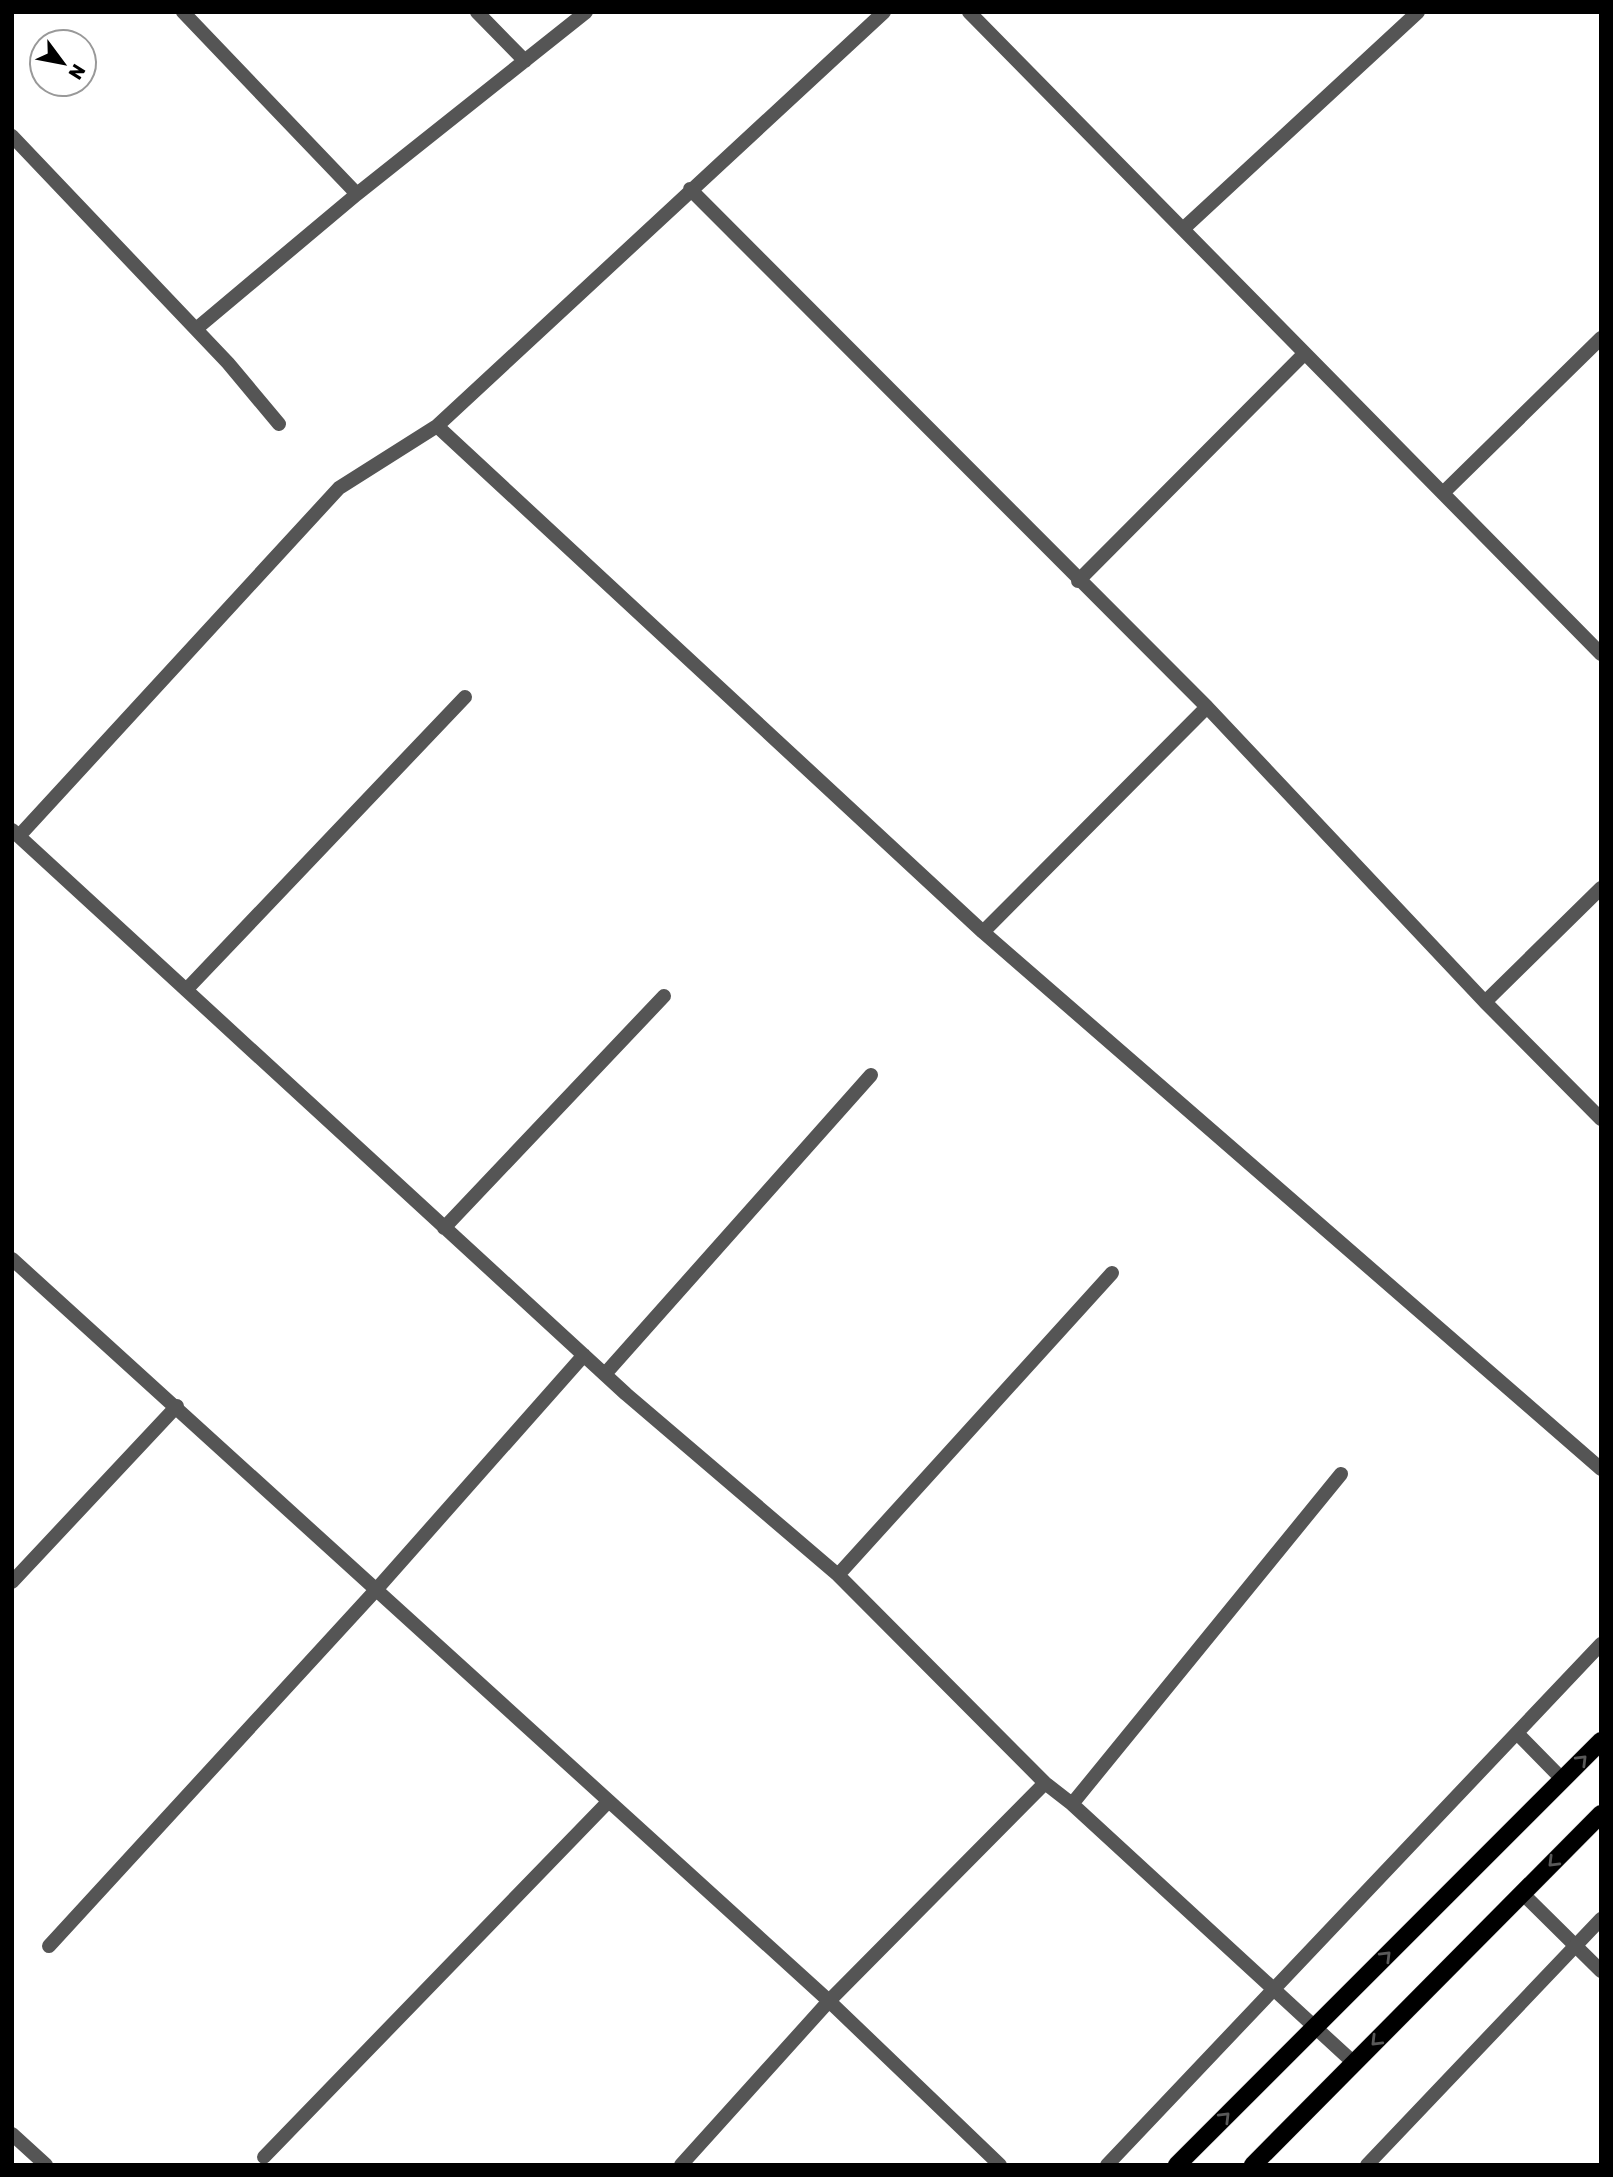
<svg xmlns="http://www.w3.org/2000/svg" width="1613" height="2177" font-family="Rubik,sans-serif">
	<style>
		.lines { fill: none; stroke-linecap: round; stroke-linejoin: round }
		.primary-casing { stroke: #dbdbdb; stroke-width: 19 }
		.lane { stroke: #555; stroke-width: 14 }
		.street { stroke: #555; stroke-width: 14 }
		.primary { stroke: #000; stroke-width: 18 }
		.oneway { stroke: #595959 }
	</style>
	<rect width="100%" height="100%" fill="#fff"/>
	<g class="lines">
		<defs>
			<path id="primary" d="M1177,2165L1601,1741
				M1253,2165L1601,1814"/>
		</defs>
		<use href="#primary" class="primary-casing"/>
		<path class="lane" d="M1522,1893L1601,1971"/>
		<path class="street" d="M183,12L357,194
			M477,12L525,61
			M969,12L1601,654
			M12,136L228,363L279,424
			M690,189L1207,707L1485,1002L1601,1119
			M1183,229L1418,12
			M196,329L357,194L586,12
			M437,426L983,932L1601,1469
			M1443,493L1601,338
			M1078,581L1303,355
			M12,830L626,1394L838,1575L1045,1783L1072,1804L1354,2063
			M19,836L339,488L437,426L884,12
			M983,932L1207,707
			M186,990L465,697
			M1485,1002L1601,888
			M444,1228L664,996
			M12,1259L829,2001L1000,2165
			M605,1374L871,1075
			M838,1575L1112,1273
			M12,1582L177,1406
			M1517,1733L1562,1779
			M1072,1804L1341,1474
			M49,1946L375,1591L584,1355
			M12,2134L46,2165
			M264,2157L607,1803
			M681,2165L829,2001L1045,1783
			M1107,2165L1601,1644
			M1367,2165L1601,1919"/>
		<use href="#primary" class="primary"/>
	</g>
	<defs><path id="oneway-chevron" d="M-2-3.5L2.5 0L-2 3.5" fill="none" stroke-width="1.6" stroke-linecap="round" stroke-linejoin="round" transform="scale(1.75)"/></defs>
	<g class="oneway">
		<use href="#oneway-chevron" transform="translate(1582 1760) rotate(-45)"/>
		<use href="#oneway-chevron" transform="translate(1553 1862) rotate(135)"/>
		<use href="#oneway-chevron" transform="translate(1386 1956) rotate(-45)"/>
		<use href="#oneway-chevron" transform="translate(1376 2041) rotate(135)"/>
		<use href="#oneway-chevron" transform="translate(1225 2117) rotate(-45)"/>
	</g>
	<rect width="1613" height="2177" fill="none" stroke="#000000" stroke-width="28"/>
	<g transform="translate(63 63) rotate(122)"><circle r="33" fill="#ffffff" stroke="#999999" stroke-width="2"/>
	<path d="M0-5L12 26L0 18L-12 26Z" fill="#000000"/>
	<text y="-10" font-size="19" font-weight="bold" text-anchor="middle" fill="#000000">N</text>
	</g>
</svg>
